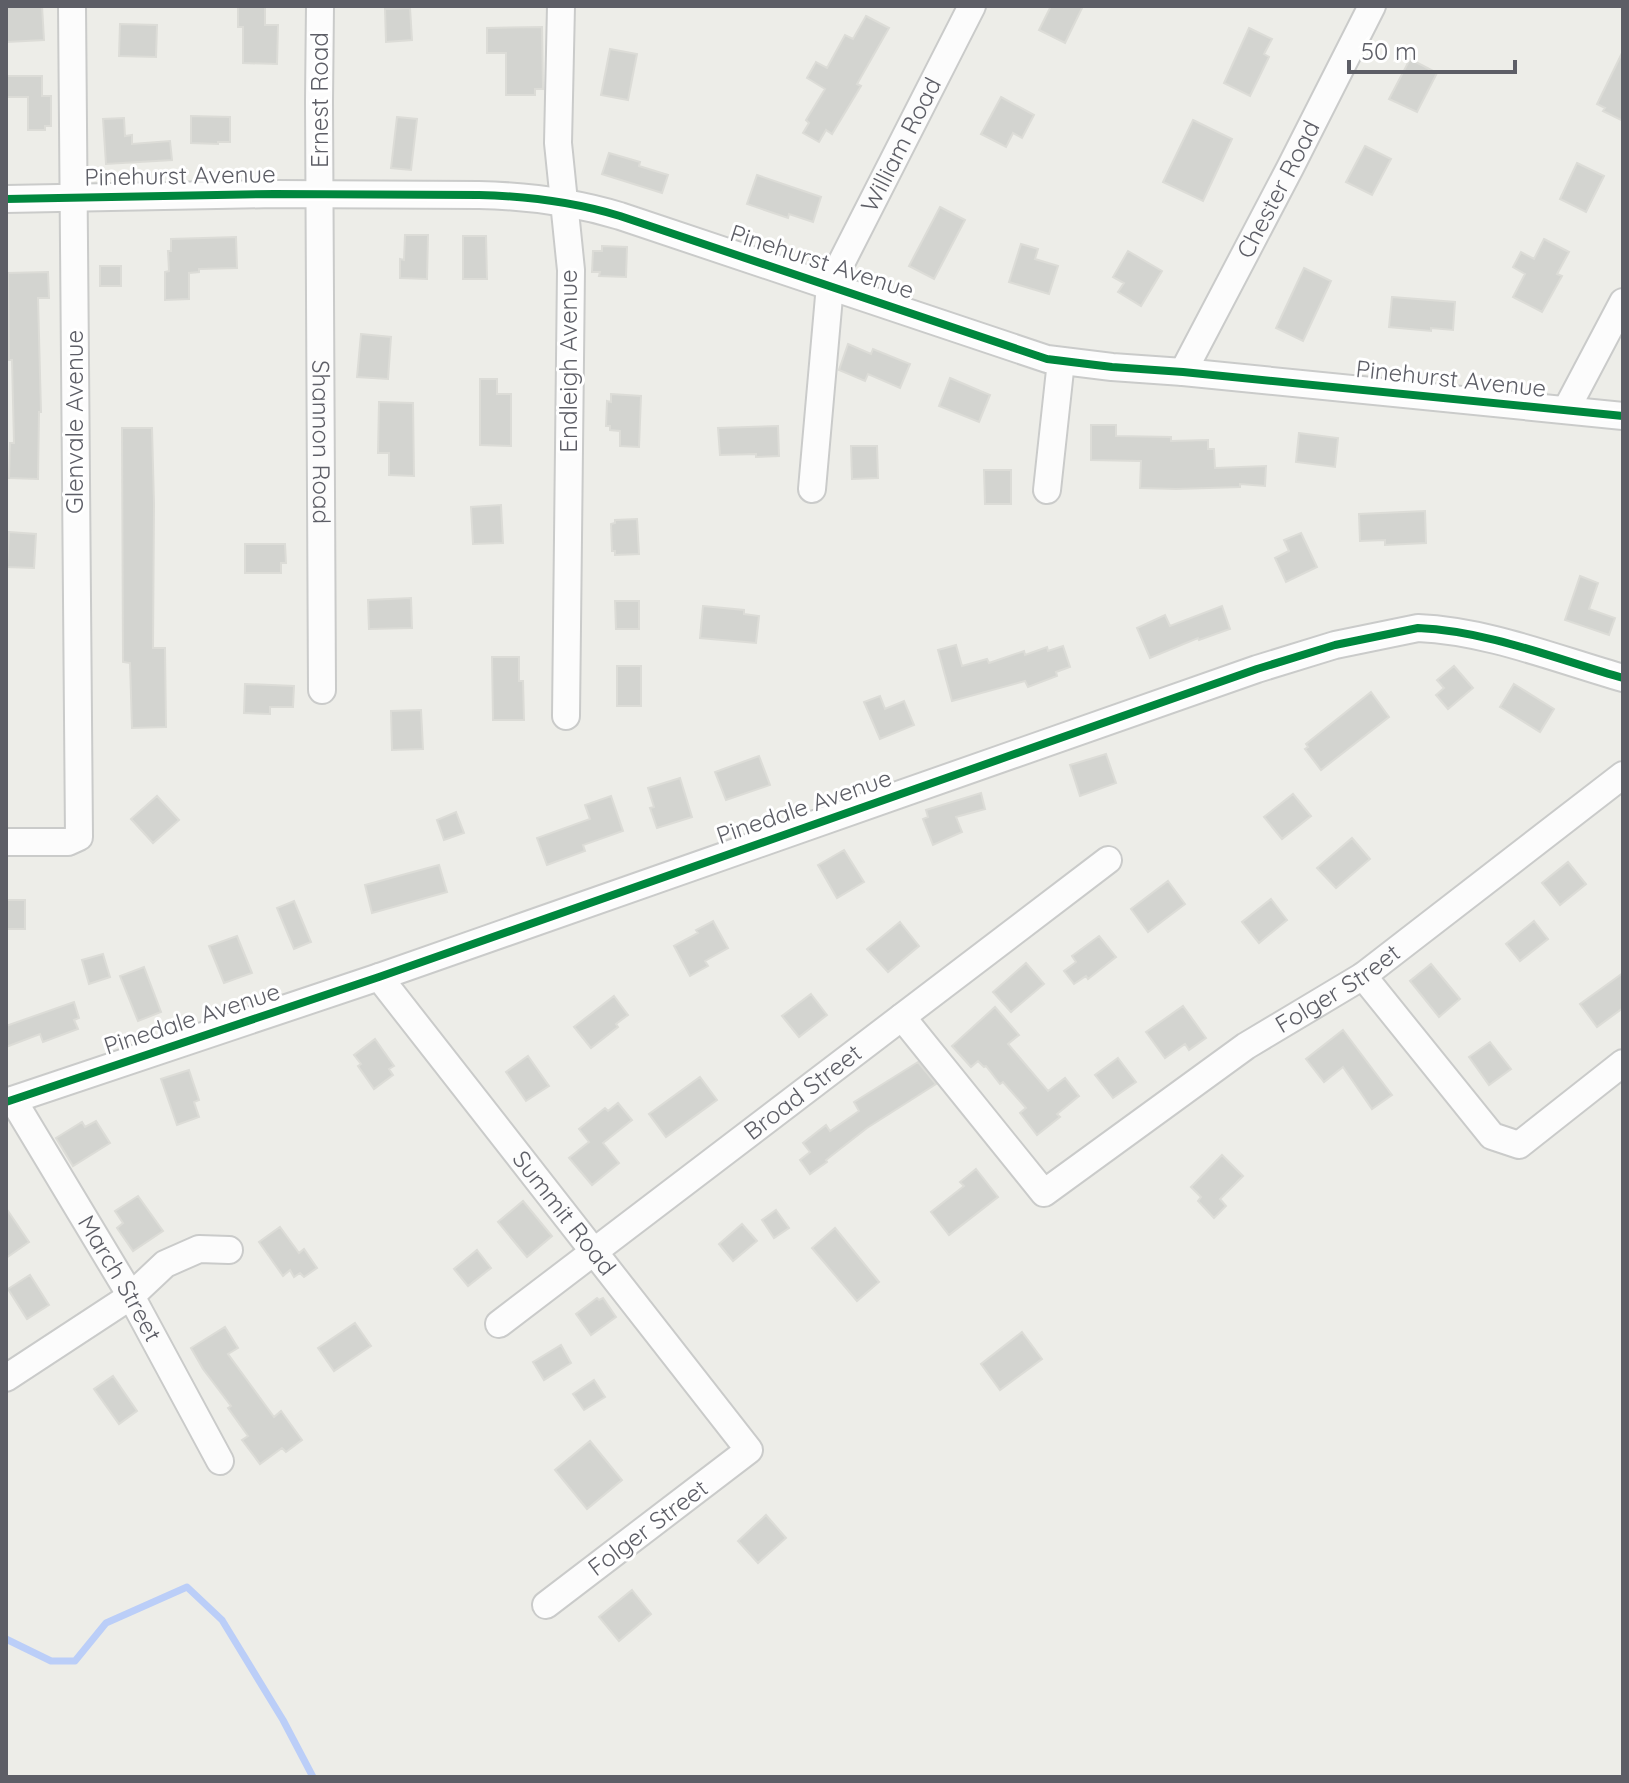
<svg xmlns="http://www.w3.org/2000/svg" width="1629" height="1783" font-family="Quicksand,sans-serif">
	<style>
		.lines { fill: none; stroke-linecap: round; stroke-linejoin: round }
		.stream { stroke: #bbcef8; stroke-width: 7 }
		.building { fill: #d3d4d0; stroke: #dcdcd7; stroke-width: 2 }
		.minor-casing { stroke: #cacbca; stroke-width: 30 }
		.minor { stroke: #fcfcfc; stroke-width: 26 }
		.cycleway-casing { stroke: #fff; stroke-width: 13 }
		.cycleway { stroke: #00873e; stroke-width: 8 }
		.labels { text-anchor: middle; stroke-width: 6; stroke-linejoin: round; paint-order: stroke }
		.street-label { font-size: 24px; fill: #5d5e66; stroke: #fff }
	</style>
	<rect width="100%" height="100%" fill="#edede8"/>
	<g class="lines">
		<path class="stream" d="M6,1639L51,1661H75L106,1623L187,1587L222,1620L283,1720L313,1777"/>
	</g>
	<path class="building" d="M6,6H42L44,40L7,42Z
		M238,6H265V25H278L277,64L243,63V27H238Z
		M1051,6H1083L1065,43L1039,30Z
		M410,8L412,40L386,42L385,9Z
		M866,16L889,28L857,84L861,86L832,134L826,130L819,142L803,133L809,123L806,120L825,89L807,78L816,62L827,68L845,35L853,39Z
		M120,24L157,25L156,57L119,56Z
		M542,27L543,89H535V95H506V53H487V28Z
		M1249,28L1272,39L1264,54L1269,57L1250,96L1224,83Z
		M610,49L637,54L628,100L601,95Z
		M1623,51V121L1603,111L1605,108L1597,104Z
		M1410,59L1437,73L1417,112L1389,99Z
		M7,76H42V96H51V126H45V130H28V97H6Z
		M1001,97L1034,115L1022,138L1013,133L1006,147L981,134Z
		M191,116L230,117V142H218V144L191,143Z
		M397,117L417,119L411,170L391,168Z
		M124,118L125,136L132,135V144L170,141L172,160L106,164L103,119Z
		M1193,120L1232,139L1203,201L1163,182Z
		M1365,146L1391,159L1372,195L1346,182Z
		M609,153L640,162L639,166L668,175L662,193L602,174Z
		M1577,163L1604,176L1586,212L1560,199Z
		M757,175L821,197L813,222L789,214L788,218L747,204Z
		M940,207L965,220L934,279L909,266Z
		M405,235H428L427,279L400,278V259L404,260Z
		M463,236H486L487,279H463Z
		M236,237L237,268L199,269V272L189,273V299L165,300V272L169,271L168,251H171V239Z
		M1544,239L1569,252L1557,274L1562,276L1542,312L1513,297L1525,274L1513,267L1521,252L1534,259Z
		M1021,244L1038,249L1035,259L1058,266L1049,294L1009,282Z
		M602,246L627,247L626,277L599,276L600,272H592L593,251H602Z
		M1128,251L1162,271L1141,306L1118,292L1124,283L1113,277Z
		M100,266H121V286H100Z
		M1304,268L1331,281L1303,341L1276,328Z
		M48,272L49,298H38L41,412H39L38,479L9,478L10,443H14L12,360H9L8,273Z
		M1392,297L1455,302L1453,330L1431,328V331L1389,327Z
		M361,334L391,337L388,379L357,377Z
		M848,344L871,354L873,349L910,364L900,388L868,374L865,381L839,370Z
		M950,378L990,395L979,422L939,406Z
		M480,379H497V394H511V446L480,445Z
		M611,394L641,396L639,447L620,446V431L610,430V426H606L607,401L611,402Z
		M379,402L413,403L414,476L389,475V453H378Z
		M1091,425H1116V436L1171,437V441L1208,440V449H1214L1215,468L1266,466L1265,486L1240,484V487L1176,489L1140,488L1141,461L1091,460Z
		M778,426L779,456L756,457V454L720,455L718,428Z
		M122,428H152L154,504L153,648H165L166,727L132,728L130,663L123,662Z
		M1299,433L1338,438L1335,467L1296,462Z
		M851,446H877L878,478L852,479Z
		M984,470H1011V504H985Z
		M501,505L503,543L473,544L471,507Z
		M1425,511L1426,543L1385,545V540L1360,541L1359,514Z
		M637,519L639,554L615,555V551H612L611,524L615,523V520Z
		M9,532L36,534L34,568L7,567Z
		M1301,533L1317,567L1286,582L1275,558L1289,551L1284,540Z
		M245,544H285L286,563H281V573H245Z
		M1580,576L1598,583L1589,609L1615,618L1609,635L1565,620Z
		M411,598L412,628L369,629L368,600Z
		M615,601H639V629H616Z
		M703,606L744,610V614L759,616L756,643L700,638Z
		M1222,606L1230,629L1199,640L1198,638L1150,658L1137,628L1165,615L1170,626Z
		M956,645L962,666L987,659L989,663L1024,651L1025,655L1047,647L1048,651L1063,646L1070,667L1056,672L1057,676L1028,687L1025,681L952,701L938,650Z
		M492,657H519V681H523L524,720H493Z
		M617,666H641V706H617Z
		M1454,666L1473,688L1448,709L1436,695L1444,688L1437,680Z
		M245,684L294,686L293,707H270V714L244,713Z
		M1514,684L1554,709L1540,732L1500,707Z
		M1371,692L1389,717L1321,770L1305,749L1308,747L1306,744Z
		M880,696L885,709L904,701L914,725L880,739L864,702Z
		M421,710L423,749L392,750L391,711Z
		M1106,754L1116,783L1080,796L1070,765Z
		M759,756L770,785L726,800L715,772Z
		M680,778L692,817L657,828L650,808L654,807L648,788Z
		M981,793L985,809L956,817L962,832L933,845L923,819L928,817L926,810Z
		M1293,794L1311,816L1282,839L1264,817Z
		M157,796L179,820L153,843L131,819Z
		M611,796L623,831L583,845L585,851L547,865L537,838L590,819L585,805Z
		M456,812L464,833L444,840L437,820Z
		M1352,838L1370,859L1336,888L1317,868Z
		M844,850L864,882L837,898L818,865Z
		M1568,862L1586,884L1560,905L1542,883Z
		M439,865L447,892L372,913L365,885Z
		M1168,881L1185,904L1148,932L1131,909Z
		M1271,899L1287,920L1259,943L1242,922Z
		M6,900H25V929H6Z
		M294,901L311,942L294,949L277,908Z
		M713,921L728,948L705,961L708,966L690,976L674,946L698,933L696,930Z
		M1534,921L1548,939L1520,961L1506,944Z
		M900,922L919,946L888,972L867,949Z
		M237,936L252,973L224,983L209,946Z
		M1099,936L1116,957L1088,979L1086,976L1074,984L1064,971L1076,962L1072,956Z
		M103,954L110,977L89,984L82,960Z
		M1026,963L1044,984L1011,1012L993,992Z
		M1431,964L1460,999L1439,1017L1410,981Z
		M144,967L161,1012L138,1021L120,976Z
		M1623,973V1008L1597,1027L1580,1004Z
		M811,994L827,1015L799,1037L782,1016Z
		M614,996L628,1015L616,1024L618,1027L591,1048L574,1027Z
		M74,1002L79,1018L74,1020L78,1029L43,1042L40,1034L6,1047V1026Z
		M1183,1006L1206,1038L1189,1050L1185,1044L1165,1058L1146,1032Z
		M995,1007L1019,1035L1008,1044L1048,1091L1065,1078L1079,1096L1057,1114L1060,1117L1037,1135L1020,1113L1026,1108L1003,1082L1000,1084L986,1066L984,1067L978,1061L971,1067L952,1046Z
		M1343,1030L1392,1095L1372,1109L1343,1067L1324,1082L1306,1059Z
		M375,1039L394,1066L389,1069L393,1075L374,1089L358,1066L361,1064L354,1055Z
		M1490,1042L1511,1069L1489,1085L1469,1057Z
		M528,1056L549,1086L526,1101L506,1072Z
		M1118,1058L1136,1082L1113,1098L1095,1075Z
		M918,1062L936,1084L867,1128L826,1160L827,1162L810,1174L800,1160L810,1152L803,1143L826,1125L830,1131L859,1111L854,1102Z
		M189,1070L199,1100L194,1102L199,1117L177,1125L161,1079Z
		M700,1077L717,1100L666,1137L649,1114Z
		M618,1103L632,1120L603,1143L619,1163L592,1185L569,1158L589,1142L579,1129L605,1108L608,1111Z
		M96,1121L110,1143L73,1166L56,1138L82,1122L85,1127Z
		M1222,1155L1243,1176L1220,1199L1226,1206L1214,1218L1198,1201L1201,1197L1191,1187Z
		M976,1169L998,1197L949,1235L931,1212L964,1186L960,1182Z
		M138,1196L163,1231L133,1251L117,1228L123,1223L115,1211Z
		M523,1201L552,1236L527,1257L498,1222Z
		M6,1208L29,1242L6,1258Z
		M776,1210L789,1228L774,1238L762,1220Z
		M742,1224L757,1241L733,1261L719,1244Z
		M280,1227L299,1253L304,1249L317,1268L304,1277L300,1273L294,1277L290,1270L283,1276L259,1242Z
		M835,1228L879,1282L857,1301L812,1248Z
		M477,1250L491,1268L468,1286L454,1269Z
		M30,1275L49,1305L27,1319L8,1289Z
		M597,1298L599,1300L603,1298L616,1317L591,1335L576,1314Z
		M355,1323L371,1346L334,1371L318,1348Z
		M225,1327L238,1348L228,1354L274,1417L281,1411L302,1440L286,1452L282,1448L260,1464L242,1440L248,1436L228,1408L231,1406L203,1369L191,1348Z
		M1022,1332L1042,1359L1000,1390L981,1364Z
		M561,1345L571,1363L544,1380L533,1362Z
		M113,1376L137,1411L119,1424L94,1389Z
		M594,1380L605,1397L584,1410L573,1394Z
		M590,1441L622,1480L587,1509L555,1470Z
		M766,1515L786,1538L758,1563L738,1541Z
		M632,1590L651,1614L619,1641L599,1617Z"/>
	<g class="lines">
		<defs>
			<g id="minor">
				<path id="s1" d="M320,6L319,101L322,690"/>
				<path d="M561,6L558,143L571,270L566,716"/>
				<path d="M6,199L274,194L479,195C527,196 574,202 620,216L1047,359L1112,367L1183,372L1623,416"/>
				<path id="s2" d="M1183,372L1290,168L1372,6"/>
				<path d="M1566,410L1623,302"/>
				<path id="s3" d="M812,489L830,285L972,6"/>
				<path d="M1047,490L1061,361"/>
				<path d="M6,842H68L79,837L72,6"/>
				<path d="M1363,976L1492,1136L1519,1145L1623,1063"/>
				<path id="s4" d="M379,977L749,1450L546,1605"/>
				<path id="s5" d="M902,1017L1044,1193L1246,1046L1363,976L1623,775"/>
				<path id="s6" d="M13,1100L131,1296L220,1461"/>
				<path d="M6,1102L379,977L1257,669L1335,645L1418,628C1488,631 1556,659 1623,678"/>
				<path id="s7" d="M499,1324L1108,860"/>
				<path d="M6,1378L131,1296L165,1264L199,1249L229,1250"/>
			</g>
		</defs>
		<use href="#minor" class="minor-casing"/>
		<use href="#minor" class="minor"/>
		<defs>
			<path id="cycleway" d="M6,199L274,194L479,195C527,196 574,202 620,216L1047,359L1112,367L1183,372L1623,416
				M6,1102L379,977L1257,669L1335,645L1418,628C1488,631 1556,659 1623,678"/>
		</defs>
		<use href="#cycleway" class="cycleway-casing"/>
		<use href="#cycleway" class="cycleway"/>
	</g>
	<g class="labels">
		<g class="street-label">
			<text transform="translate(320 100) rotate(-90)" y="8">Ernest Road</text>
			<text dy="8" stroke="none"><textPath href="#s3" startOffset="362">William Road</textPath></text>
			<text transform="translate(180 176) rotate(-1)" y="8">Pinehurst Avenue</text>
			<text dy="8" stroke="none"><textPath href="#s2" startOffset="206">Chester Road</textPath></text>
			<text transform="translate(822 262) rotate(18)" y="8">Pinehurst Avenue</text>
			<text transform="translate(569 361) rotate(-90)" y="8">Endleigh Avenue</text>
			<text transform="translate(1451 379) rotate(6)" y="8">Pinehurst Avenue</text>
			<text transform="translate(75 422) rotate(-90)" y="8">Glenvale Avenue</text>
			<text dy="8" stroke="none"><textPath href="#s1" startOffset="436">Shannon Road</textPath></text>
			<text transform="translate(804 807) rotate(-19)" y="8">Pinedale Avenue</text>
			<text dy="8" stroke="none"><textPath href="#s5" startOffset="584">Folger Street</textPath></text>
			<text transform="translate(192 1019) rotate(-18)" y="8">Pinedale Avenue</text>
			<text dy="8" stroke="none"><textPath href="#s7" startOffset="382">Broad Street</textPath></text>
			<text dy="8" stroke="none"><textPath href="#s4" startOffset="300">Summit Road</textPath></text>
			<text dy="8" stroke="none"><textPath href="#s6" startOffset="208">March Street</textPath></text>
			<text transform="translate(648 1528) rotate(-37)" y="8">Folger Street</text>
		</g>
	</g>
	<rect width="1629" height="1783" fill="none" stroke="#5d5e66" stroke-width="16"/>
	<path d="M1349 60v12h166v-12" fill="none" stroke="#5d5e66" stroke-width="4"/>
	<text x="1361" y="60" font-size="24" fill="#5d5e66" stroke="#ffffff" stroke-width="6" paint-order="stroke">50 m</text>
</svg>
